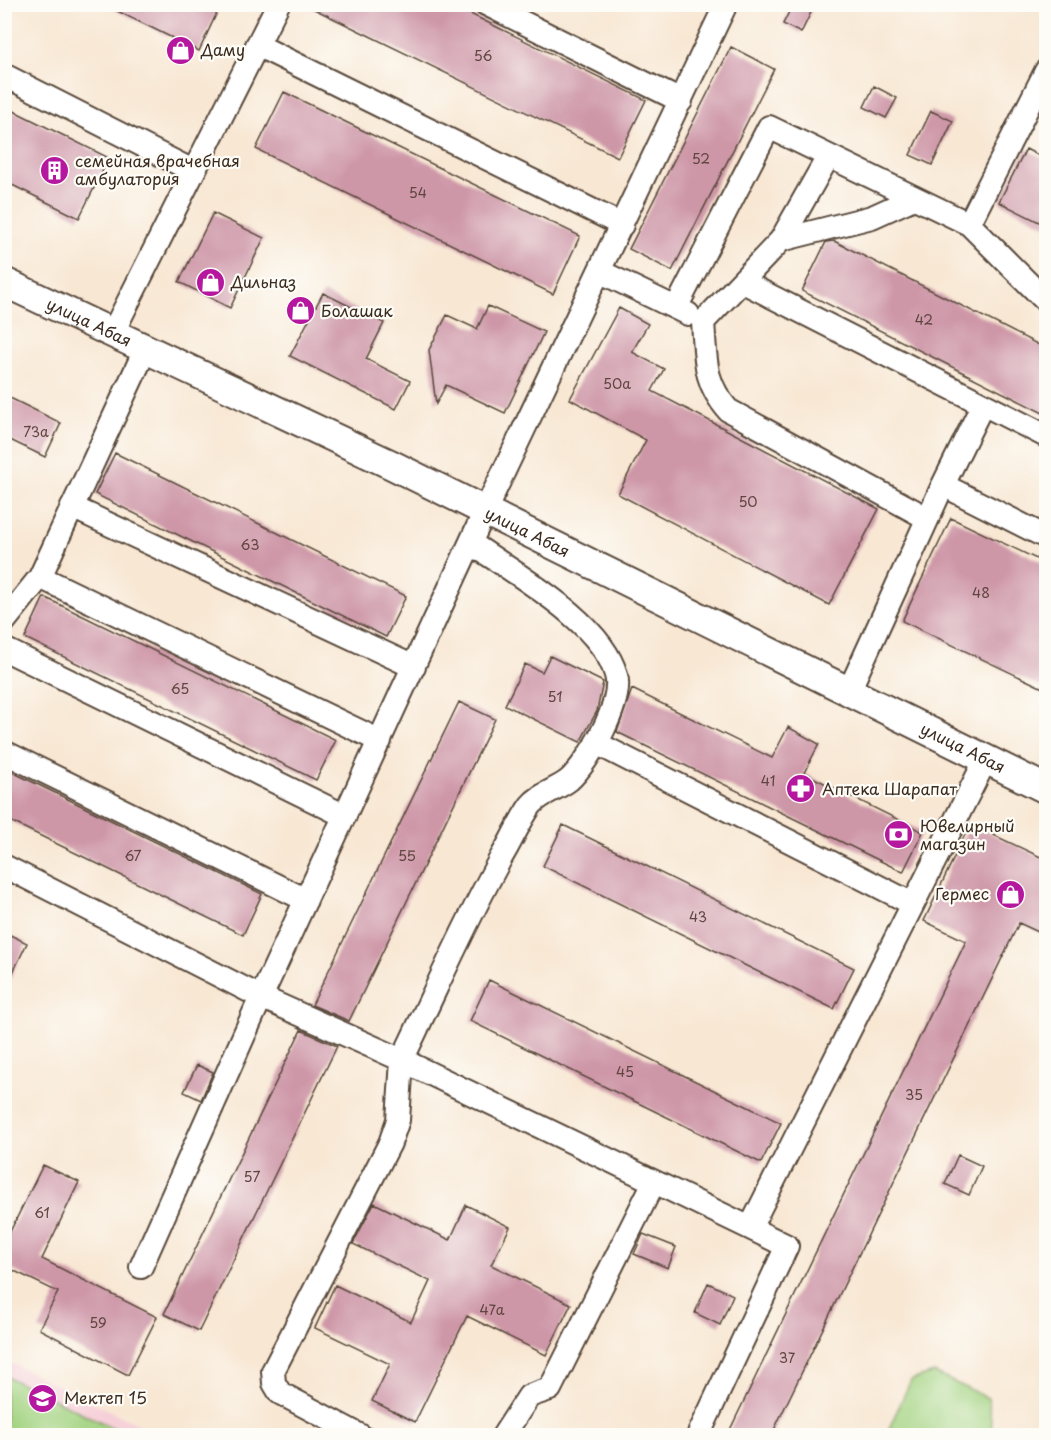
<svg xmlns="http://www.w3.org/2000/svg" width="1051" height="1440" font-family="'Playpen Sans',sans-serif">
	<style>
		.built { fill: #f6cfd8 }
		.green { fill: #a3d381; stroke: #6f7e50; stroke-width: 1.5 }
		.building { fill: #ce97a8 }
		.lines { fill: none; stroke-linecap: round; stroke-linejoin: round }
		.minor-casing { stroke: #574639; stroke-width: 26 }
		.tertiary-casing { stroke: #574639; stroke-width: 32 }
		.minor { stroke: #fff; stroke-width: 22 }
		.tertiary { stroke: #fff; stroke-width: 28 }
		.labels { text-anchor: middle; stroke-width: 4.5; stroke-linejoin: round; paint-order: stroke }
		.number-label { font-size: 14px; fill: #604540 }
		.poi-label { font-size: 16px; fill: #3b2a1e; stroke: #fdfcf7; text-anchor: start }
		.street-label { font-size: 16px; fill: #3b2a1e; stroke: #fdfcf7 }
	</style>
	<rect width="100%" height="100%" fill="#fdfcf7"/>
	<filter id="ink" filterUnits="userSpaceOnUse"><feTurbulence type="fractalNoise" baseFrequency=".0167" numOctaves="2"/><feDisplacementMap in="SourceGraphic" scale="12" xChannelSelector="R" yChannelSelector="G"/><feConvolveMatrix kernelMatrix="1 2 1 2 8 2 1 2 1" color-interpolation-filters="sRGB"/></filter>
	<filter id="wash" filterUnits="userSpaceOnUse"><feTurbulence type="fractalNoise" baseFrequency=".008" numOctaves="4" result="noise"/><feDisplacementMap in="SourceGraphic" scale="24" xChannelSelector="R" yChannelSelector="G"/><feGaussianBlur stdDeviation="1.35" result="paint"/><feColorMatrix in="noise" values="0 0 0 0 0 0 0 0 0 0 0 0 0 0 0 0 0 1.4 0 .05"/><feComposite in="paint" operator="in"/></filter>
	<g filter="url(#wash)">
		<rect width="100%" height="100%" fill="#f8e7d3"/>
		<path class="built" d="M5,1360L160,1435H5Z"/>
		<path class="green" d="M934,1373L988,1398L992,1427L988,1435H886L911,1380Z
			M5,1376L128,1435H5Z"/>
		<g id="blocks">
			<path class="building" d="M103,4H221L199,51Z
				M304,4H450L646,100L618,157Z
				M793,4H815L801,33L783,24Z
				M731,47L774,69L672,271L629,249Z
				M874,86L897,98L886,118L864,107Z
				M284,92L580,236L553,294L256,149Z
				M4,106L109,158L79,218L4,181Z
				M931,111L953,121L932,165L910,155Z
				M1026,149L1047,160V226L999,202Z
				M213,213L264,238L230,308L179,282Z
				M834,241L1047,349V415L802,291L826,242Z
				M323,293L384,323L366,359L410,381L396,409L290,356Z
				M488,306L544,332L505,413L446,385L436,404L429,350L447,315L477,329Z
				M619,308L648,324L632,352L664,369L652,391L879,509L829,605L618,494L646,440L570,399Z
				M4,395L61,423L45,457L4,437Z
				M115,453L406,596L386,637L95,494Z
				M951,518L1047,564V690L902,621Z
				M44,597L336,740L316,780L25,638Z
				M550,656L603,682L597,711L580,742L505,705L525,664L542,672Z
				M632,689L772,758L788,727L819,744L804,773L923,832L903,872L617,732Z
				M459,702L495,719L349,1021L312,1005Z
				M4,768L262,894L243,935L4,818Z
				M970,824L1047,860V936L1019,923L771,1436H727L966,941L924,921Z
				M563,825L854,968L834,1009L543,866Z
				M4,932L27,943L4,991Z
				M489,980L781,1123L761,1163L470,1021Z
				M301,1030L337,1046L199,1331L164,1314Z
				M197,1065L213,1072L201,1100L184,1092Z
				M958,1155L982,1166L969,1195L945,1184Z
				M43,1165L79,1182L42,1259L157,1317L128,1375L39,1329L58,1292L4,1266V1244Z
				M374,1203L450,1240L466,1205L510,1227L491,1265L571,1304L546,1355L467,1316L415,1422L372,1401L390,1364L315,1328L335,1285L411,1322L430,1281L353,1244Z
				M643,1234L676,1247L668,1268L634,1254Z
				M708,1283L733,1295L720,1325L695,1313Z"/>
		</g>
	</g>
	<g filter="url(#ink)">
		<use href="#blocks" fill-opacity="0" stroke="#574639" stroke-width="1.5"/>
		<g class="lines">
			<defs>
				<path id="minor" d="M486,4L681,101
					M257,45L622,225
					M4,75L193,171
					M828,157L781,240L703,322C706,359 703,381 728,410L927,518
					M969,224L1046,71
					M781,240L872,217L914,198
					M599,271L688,314
					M743,282L1046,436
					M676,308L769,127L969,224L1046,301
					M112,334L278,4
					M943,485L983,404
					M72,507L414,667
					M471,543C515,574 602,622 616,675C624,702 588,763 569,780C558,789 541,793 531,805C520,820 512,840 502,856C465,922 435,992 402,1060L750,1228L986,759
					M40,577L380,741
					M4,622L40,577L145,350
					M4,649L345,816
					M848,693L943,485L1046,537
					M596,743L913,904
					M4,752L306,900
					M4,866L261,997L402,1060L398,1120L390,1143L273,1371L274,1383L280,1393L361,1436
					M141,1267L261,997L485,511L726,4
					M503,1436L529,1396L550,1389L654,1182
					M698,1436L787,1246L750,1228"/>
				<g id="tertiary">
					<path id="s1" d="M4,282L392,465L1046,789"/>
				</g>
			</defs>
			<use href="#minor" class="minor-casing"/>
			<use href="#tertiary" class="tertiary-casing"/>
			<use href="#minor" class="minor"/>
			<use href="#tertiary" class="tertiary"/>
		</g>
	</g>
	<defs>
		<symbol id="shop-disc" viewBox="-11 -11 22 22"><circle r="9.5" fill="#b5179e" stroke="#fdfcf7"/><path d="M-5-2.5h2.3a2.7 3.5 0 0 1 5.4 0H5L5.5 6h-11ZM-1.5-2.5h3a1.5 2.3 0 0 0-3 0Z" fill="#fff"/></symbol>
		<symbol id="building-disc" viewBox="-11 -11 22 22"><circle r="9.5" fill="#b5179e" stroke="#fdfcf7"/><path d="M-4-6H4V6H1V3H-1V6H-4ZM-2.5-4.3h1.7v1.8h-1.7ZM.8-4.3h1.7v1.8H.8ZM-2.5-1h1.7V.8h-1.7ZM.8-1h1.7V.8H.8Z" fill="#fff"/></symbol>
		<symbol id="pharmacy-disc" viewBox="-11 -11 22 22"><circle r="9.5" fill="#b5179e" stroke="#fdfcf7"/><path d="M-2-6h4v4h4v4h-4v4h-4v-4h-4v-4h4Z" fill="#fff"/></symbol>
		<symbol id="bank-disc" viewBox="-11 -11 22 22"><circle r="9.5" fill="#b5179e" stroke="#fdfcf7"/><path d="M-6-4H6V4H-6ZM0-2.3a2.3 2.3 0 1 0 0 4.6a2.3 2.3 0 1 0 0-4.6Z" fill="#fff"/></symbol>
		<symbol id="school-disc" viewBox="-11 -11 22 22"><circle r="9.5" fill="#b5179e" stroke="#fdfcf7"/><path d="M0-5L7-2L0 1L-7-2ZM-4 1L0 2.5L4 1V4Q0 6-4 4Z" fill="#fff"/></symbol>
	</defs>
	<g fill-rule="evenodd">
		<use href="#shop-disc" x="164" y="34" width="33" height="33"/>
		<use href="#building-disc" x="38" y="154" width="33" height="33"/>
		<use href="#shop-disc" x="194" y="266" width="33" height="33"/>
		<use href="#shop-disc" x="284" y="294" width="33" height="33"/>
		<use href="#pharmacy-disc" x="784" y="772" width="33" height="33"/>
		<use href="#bank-disc" x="882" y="818" width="33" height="33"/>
		<use href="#shop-disc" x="994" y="878" width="33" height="33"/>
		<use href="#school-disc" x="26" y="1382" width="33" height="33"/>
	</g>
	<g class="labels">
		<g class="number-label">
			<text x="483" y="61">56</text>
			<text x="701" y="164">52</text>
			<text x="418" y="198">54</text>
			<text x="924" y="325">42</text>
			<text x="617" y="389">50а</text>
			<text x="36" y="437">73а</text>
			<text x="748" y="507">50</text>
			<text x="250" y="550">63</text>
			<text x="981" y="598">48</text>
			<text x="180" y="694">65</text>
			<text x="555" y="702">51</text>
			<text x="768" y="786">41</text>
			<text x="133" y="861">67</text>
			<text x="407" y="861">55</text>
			<text x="698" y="922">43</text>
			<text x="625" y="1077">45</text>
			<text x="914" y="1100">35</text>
			<text x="252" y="1182">57</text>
			<text x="42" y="1218">61</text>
			<text x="492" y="1315">47а</text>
			<text x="98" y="1328">59</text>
			<text x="787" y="1363">37</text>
		</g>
		<g class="poi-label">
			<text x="201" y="56">Даму</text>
			<text x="75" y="167">семейная врачебная<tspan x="75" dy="18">амбулатория</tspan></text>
			<text x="231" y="288">Дильназ</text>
			<text x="321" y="317">Болашак</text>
			<text x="822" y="795">Аптека Шарапат</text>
			<text x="920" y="832">Ювелирный<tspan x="920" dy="18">магазин</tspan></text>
			<text x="989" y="900" text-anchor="end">Гермес</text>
			<text x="64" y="1404">Мектеп 15</text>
		</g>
		<g class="street-label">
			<text dy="6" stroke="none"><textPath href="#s1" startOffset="94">улица Абая</textPath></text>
			<text dy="6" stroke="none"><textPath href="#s1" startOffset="580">улица Абая</textPath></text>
			<text dy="6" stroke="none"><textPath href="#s1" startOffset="1066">улица Абая</textPath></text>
		</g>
	</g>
	<rect width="1051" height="1440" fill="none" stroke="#fdfcf7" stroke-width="24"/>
</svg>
